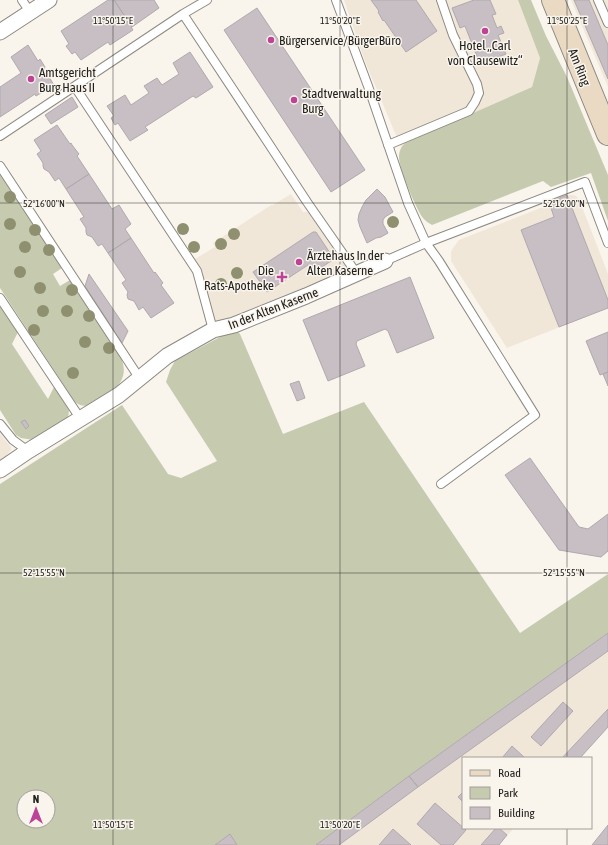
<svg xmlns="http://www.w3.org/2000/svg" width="608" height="845" font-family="'Asap Condensed',sans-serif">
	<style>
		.built { fill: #f0e7d9 }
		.green { fill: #c6cbaf; fill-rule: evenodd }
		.building { fill: #c7bfc4; stroke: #b0a9ae }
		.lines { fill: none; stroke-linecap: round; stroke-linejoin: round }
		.lane-casing { stroke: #8d8982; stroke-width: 10 }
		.street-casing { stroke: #8d8982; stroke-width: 17 }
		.secondary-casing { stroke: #8d8982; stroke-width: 24 }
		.lane { stroke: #fff; stroke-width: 8 }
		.street { stroke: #fff; stroke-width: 15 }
		.secondary { stroke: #eadac3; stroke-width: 22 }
		.tree { fill: #8f906f }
		.ticks { fill: none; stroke: #21201d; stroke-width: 1; stroke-opacity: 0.45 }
		.poi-dot { fill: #bd4396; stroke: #f9f4ec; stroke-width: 1.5 }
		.labels { text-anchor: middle; stroke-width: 3; stroke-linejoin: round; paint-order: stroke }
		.poi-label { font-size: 13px; fill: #21201d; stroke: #f9f4ec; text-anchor: start }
		.street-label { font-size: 13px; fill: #21201d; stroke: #f9f4ec }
		.ticks-label { font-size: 10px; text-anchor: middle; fill: #21201d; stroke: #f9f4ec; stroke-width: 3; stroke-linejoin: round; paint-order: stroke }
	</style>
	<rect width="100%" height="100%" fill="#f9f4ec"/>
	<path class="built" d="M344,0H518L540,58L532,87L405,143L401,147L366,64Z
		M571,0H608V87L580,21Z
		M291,194L303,212H308L340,256L347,266V269L345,271L214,324L202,275L195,259L215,247L213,243L271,205H273Z
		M567,195H572L576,196L579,199L608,274V308L507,348L451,261V252L453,248L459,240L548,205L547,203Z
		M0,434L11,447V450L0,463Z
		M608,633V727L580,758H463V828H514L499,845H316L409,776Z"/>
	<path class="green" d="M518,0H531L546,36L567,77L608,175V221L591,173L551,187L543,181L432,225C429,223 425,221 423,218C416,209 399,168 399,157C399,151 401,147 405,143L532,87L540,58Z
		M0,174L62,268L53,274L60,286L70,280L121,357C123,363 125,370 123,376C120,388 107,394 98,400C95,402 92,404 89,405C84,407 79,405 75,402L0,288Z
		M0,305L18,332L12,344L48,399L54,387L69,410L68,418L33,440L21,438L16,435L0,410Z
		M235,329L240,334L283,434L364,402L520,633L608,574V633L409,776L316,845H0V484L122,405L168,474L181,478L217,461L166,382L170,370L175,361ZM24,797H48V821H24Z"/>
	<path class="building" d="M108,0H114L132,27H131L133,30L110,45L108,42L81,60L75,52L72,54L66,46L69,44L61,31Z
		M114,0H154L159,8L132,27Z
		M371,0H416L437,31L406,52L384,20L383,21L378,12L379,11Z
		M474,0H490L496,14L492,15L497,28L501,26L504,33L498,35L506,54L480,64L465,26L460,28L452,8Z
		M574,0H589L608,45V79Z
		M257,8L365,170L331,192L224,30Z
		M28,45L38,61L40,59L45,67L44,69L54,85L36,96L35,94L0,117V87L21,73L11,57Z
		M190,52L213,87L196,98L193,96L145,127L148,130L130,141L118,123L115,125L111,118L114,116L107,106L125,95L131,105L149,93L144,86L157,78L162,85L179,74L173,63Z
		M72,97L78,107L51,124L45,115Z
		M57,125L70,144L71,143L72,145L79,154L77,156L89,174L66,189L59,178L55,181L49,172L44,169L43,166V163L37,154L41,151L34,140Z
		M89,174L112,209L119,205L131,224L125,229L131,238L108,253L102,244L98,246L92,237L87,235L86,232V228L80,219L84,217L66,189Z
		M377,189L385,197L393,212L385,217L383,220V224L388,233L381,237L376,238L367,243L360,227L358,220L359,214L362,207L366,200Z
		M567,195L608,300V308L559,327L521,230L554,217L551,208H549L547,203Z
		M313,232H316L334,259L313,273L308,265L267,292L253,272Z
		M131,238L154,273L155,272L163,283L161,285L174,303L151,318L143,307L139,310L134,301L128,299L127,295L128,292L122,283L126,280L108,253Z
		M89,274L128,331L122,343L85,286Z
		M410,277L434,338L397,353L388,331L385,329L357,341L356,344L365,366L328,381L303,320Z
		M608,332V372L600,375L586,341Z
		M608,372V386L603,374Z
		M299,381L305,398L297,401L290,384Z
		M25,420L29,426L26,429L21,422Z
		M530,458L579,527L588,529L608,514V551L601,557L559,550L505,475Z
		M608,633V651L418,787L409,776Z
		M563,702L573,711L541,746L531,737Z
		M608,709V727L580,758H562Z
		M512,746L525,758H502Z
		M409,776L418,787L339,845H316Z
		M463,792V802L458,797Z
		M435,803L466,830L453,845H441L417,824Z
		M608,825V845H592Z
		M496,828H499L507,835L499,845H481Z
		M393,829L411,845H379Z
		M230,834L237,845H215Z"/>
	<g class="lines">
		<defs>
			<path id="lane" d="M22,0L30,12
				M336,0L368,86L408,203L426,243L385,261
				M598,0L608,23
				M183,14L267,141L307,202L357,274
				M75,87L197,271L213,330
				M0,136L183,14L207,0
				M388,145L469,111L475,102L479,93L477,84L453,35L441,0
				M0,166L140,379
				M0,298L80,418
				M0,424L13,440L28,451
				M441,484L535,415L439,261L426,243L585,182L608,243"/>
			<path id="street" d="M0,32L49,0
				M0,470L28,451L119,395L167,356L213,330L234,325L306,296L385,261"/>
			<path id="secondary" d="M553,0L608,134"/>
		</defs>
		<use href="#lane" class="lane-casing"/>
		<use href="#street" class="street-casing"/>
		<use href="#secondary" class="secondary-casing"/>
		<use href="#lane" class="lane"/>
		<use href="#street" class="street"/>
		<use href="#secondary" class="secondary"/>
	</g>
	<g class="tree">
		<circle cx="10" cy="197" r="6"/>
		<circle cx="393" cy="222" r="6"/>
		<circle cx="10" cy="224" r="6"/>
		<circle cx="183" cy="229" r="6"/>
		<circle cx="35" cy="230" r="6"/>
		<circle cx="234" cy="234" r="6"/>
		<circle cx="221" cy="244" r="6"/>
		<circle cx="25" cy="247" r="6"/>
		<circle cx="194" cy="247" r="6"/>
		<circle cx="49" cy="250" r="6"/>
		<circle cx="20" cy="272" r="6"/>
		<circle cx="237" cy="273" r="6"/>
		<circle cx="221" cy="284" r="6"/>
		<circle cx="40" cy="288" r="6"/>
		<circle cx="72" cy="290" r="6"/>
		<circle cx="43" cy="311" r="6"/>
		<circle cx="67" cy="311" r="6"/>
		<circle cx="89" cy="316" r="6"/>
		<circle cx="34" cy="330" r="6"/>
		<circle cx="85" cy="342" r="6"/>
		<circle cx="109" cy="348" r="6"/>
		<circle cx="73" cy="373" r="6"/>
	</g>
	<path class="ticks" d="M113,0V845M340,0V845M567,0V758M0,203H608M0,573H608M567,828V845"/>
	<g class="poi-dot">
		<circle cx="485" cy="31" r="4"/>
		<circle cx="271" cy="40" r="4"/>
		<circle cx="31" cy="79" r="4"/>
		<circle cx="294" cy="100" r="4"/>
		<circle cx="299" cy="262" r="4"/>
		<path d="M280 271h4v4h4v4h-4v4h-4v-4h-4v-4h4z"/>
	</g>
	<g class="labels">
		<g class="poi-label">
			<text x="279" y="45">Bürgerservice/BürgerBüro</text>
			<text x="485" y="50" text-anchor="middle">Hotel „Carl<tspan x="485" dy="15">von Clausewitz“</tspan></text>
			<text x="39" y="77">Amtsgericht<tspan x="39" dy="15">Burg Haus II</tspan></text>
			<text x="302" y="98">Stadtverwaltung<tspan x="302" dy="15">Burg</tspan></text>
			<text x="307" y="260">Ärztehaus In der<tspan x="307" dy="15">Alten Kaserne</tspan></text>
			<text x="274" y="275" text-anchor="end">Die<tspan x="274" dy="15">Rats-Apotheke</tspan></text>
		</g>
		<g class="street-label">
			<text transform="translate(580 67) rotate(68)" y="5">Am Ring</text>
			<text transform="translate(273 308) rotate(-21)" y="5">In der Alten Kaserne</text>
		</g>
	</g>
	<g class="ticks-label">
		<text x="113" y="24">11°50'15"E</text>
		<text x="340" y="24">11°50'20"E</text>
		<text x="567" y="24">11°50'25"E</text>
		<text x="44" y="207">52°16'00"N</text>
		<text x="564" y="207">52°16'00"N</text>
		<text x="44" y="576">52°15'55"N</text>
		<text x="564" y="576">52°15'55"N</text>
		<text x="113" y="828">11°50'15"E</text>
		<text x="340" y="828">11°50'20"E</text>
	</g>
	<rect x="462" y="757" width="130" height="72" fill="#f9f4ec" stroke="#a39f99"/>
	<rect x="470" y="770" width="20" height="6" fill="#eadac3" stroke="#a39f99"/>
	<text x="498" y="777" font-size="12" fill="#21201d">Road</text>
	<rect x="470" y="787" width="20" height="12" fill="#c6cbaf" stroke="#a39f99"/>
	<text x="498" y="797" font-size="12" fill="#21201d">Park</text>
	<rect x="470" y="807" width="20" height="12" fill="#c7bfc4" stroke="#a39f99"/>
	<text x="498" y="817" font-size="12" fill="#21201d">Building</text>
	<g transform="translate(36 809)"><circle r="19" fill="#f9f4ec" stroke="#a39f99"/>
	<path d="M0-3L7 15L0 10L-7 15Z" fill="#bd4396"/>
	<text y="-6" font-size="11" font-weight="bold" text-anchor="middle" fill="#21201d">N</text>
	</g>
</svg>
